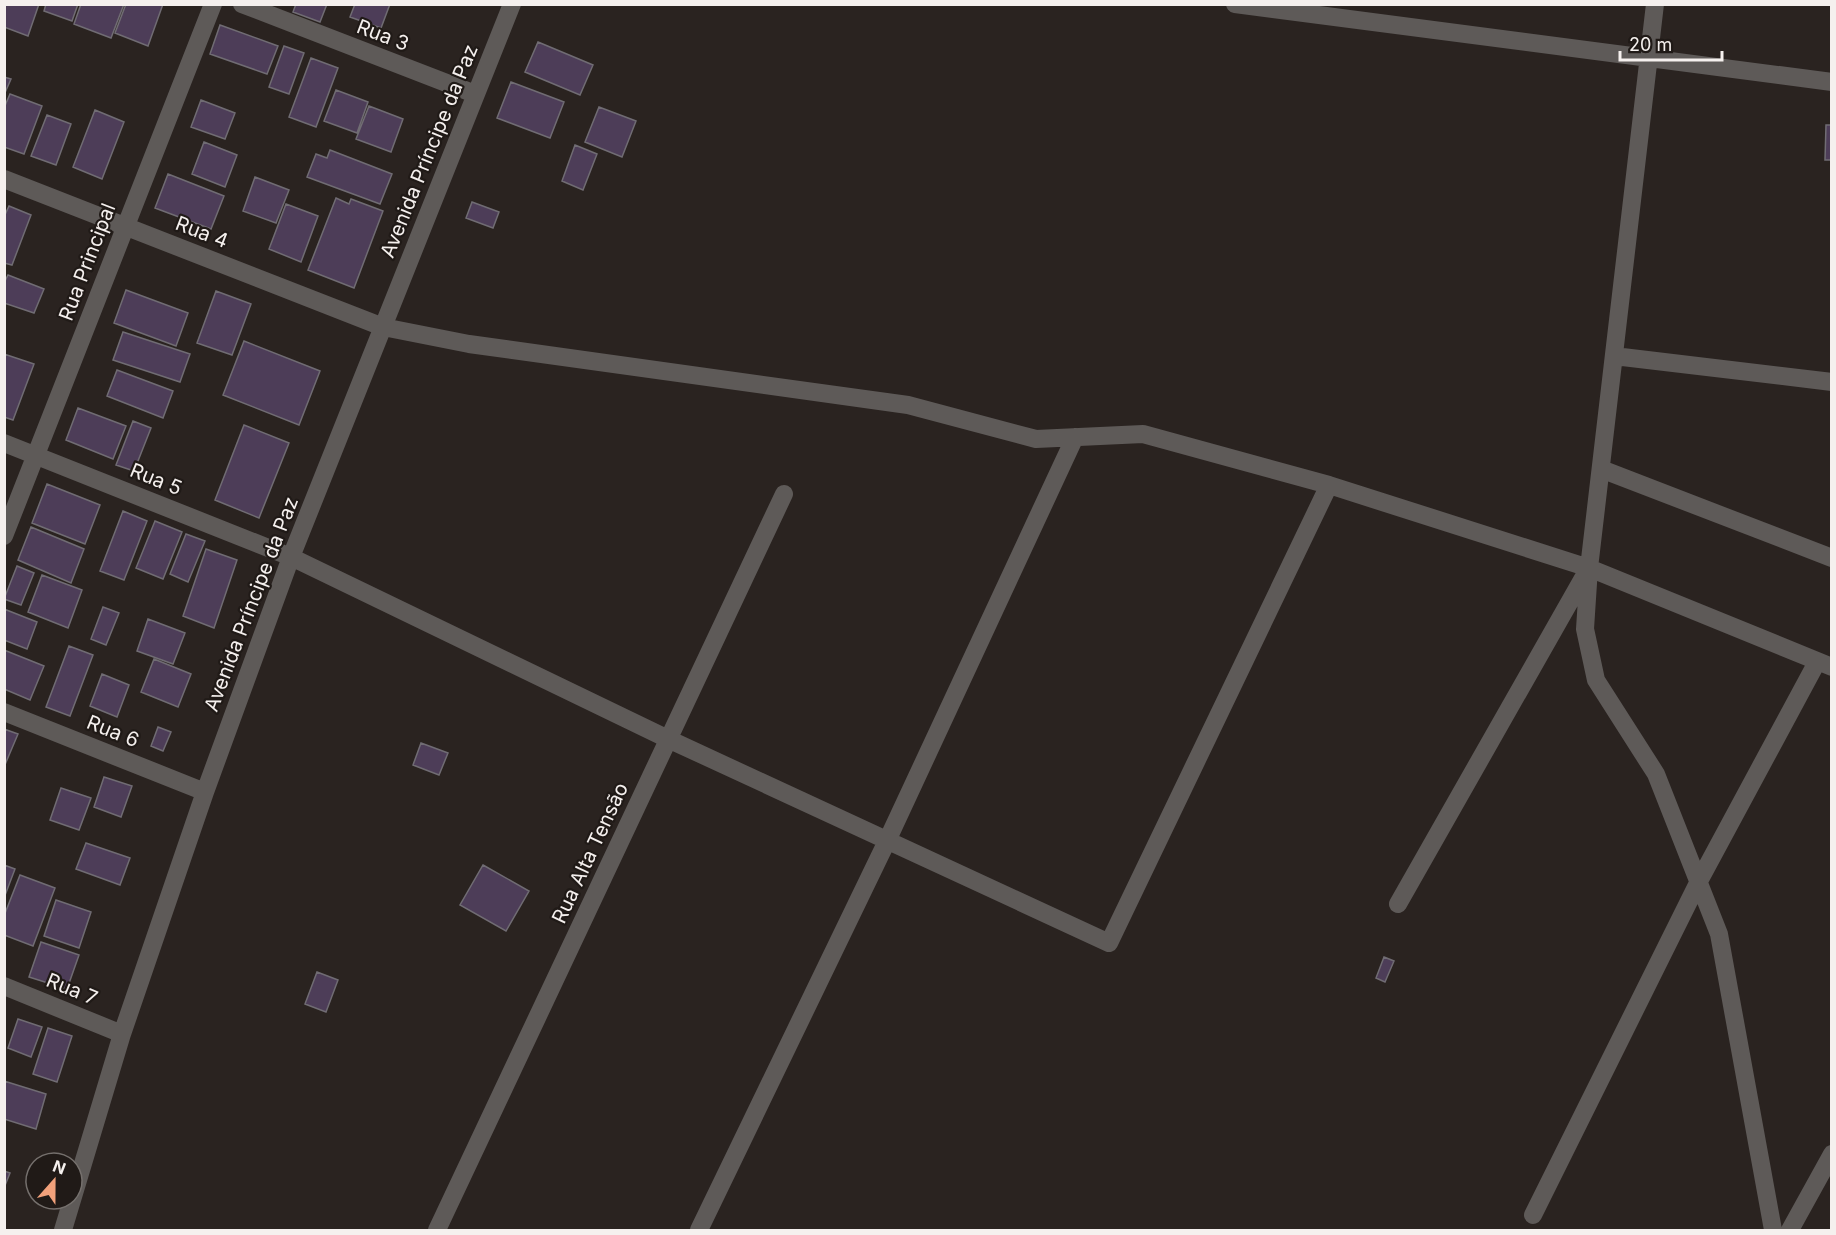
<svg xmlns="http://www.w3.org/2000/svg" width="1836" height="1235" font-family="Inter,sans-serif">
	<style>
		.building { fill: #4d3d58; stroke: #706c73; stroke-width: 1.5 }
		.lines { fill: none; stroke-linecap: round; stroke-linejoin: round }
		.street { stroke: #5e5a58; stroke-width: 18 }
		.labels { text-anchor: middle; stroke-width: 4.5; stroke-linejoin: round; paint-order: stroke }
		.street-label { font-size: 20px; fill: #f5f0ee; stroke: #201a17 }
	</style>
	<rect width="100%" height="100%" fill="#2a2320"/>
	<path class="building" d="M4,4H39L28,36L4,27Z
		M46,4H78L72,21L44,11Z
		M81,4H124L111,38L74,24Z
		M126,4H163L148,46L115,33Z
		M296,4H327L320,22L293,12Z
		M355,4H390L381,28L350,17Z
		M220,25L278,46L267,74L210,54Z
		M538,42L593,65L580,95L525,72Z
		M284,46L304,53L289,94L269,87Z
		M311,58L338,68L316,127L289,117Z
		M4,77L11,79L4,95Z
		M511,82L564,102L550,138L497,118Z
		M336,90L368,102L357,133L324,121Z
		M10,94L42,106L24,154L4,147V108Z
		M201,100L235,113L225,139L191,127Z
		M369,106L403,119L391,152L356,139Z
		M599,107L636,121L622,157L585,142Z
		M95,110L124,122L102,179L73,167Z
		M47,115L71,124L56,165L31,156Z
		M1826,125H1832V160H1825Z
		M204,142L237,155L225,187L192,174Z
		M575,145L597,154L583,190L562,181Z
		M330,150L392,174L380,204L307,177L316,154L327,158Z
		M168,174L224,196L211,229L155,208Z
		M255,177L289,190L276,223L243,211Z
		M336,198L349,204L351,199L383,211L354,288L308,270Z
		M472,202L499,212L493,228L466,218Z
		M286,204L318,216L301,262L269,249Z
		M9,206L31,215L12,265L4,263V217Z
		M8,275L44,289L34,313L4,303V283Z
		M126,290L188,313L176,346L114,323Z
		M216,291L251,304L232,355L197,343Z
		M123,332L190,354L180,382L113,360Z
		M244,341L320,371L299,425L223,395Z
		M4,354L34,364L13,420L4,417Z
		M117,370L173,391L163,418L107,396Z
		M78,408L126,426L113,459L66,440Z
		M133,421L151,428L134,471L116,465Z
		M244,425L289,443L259,518L215,500Z
		M47,484L100,505L85,544L32,523Z
		M123,511L147,521L124,580L100,571Z
		M155,521L182,532L163,579L136,568Z
		M31,527L84,549L71,583L18,560Z
		M186,534L205,541L188,582L170,574Z
		M206,549L237,560L214,628L183,616Z
		M17,566L34,573L21,605L4,599Z
		M42,575L82,590L68,628L28,612Z
		M103,607L119,613L106,645L91,639Z
		M4,609L37,622L27,649L4,640Z
		M148,619L185,633L173,664L137,651Z
		M69,646L93,655L70,716L46,707Z
		M4,650L44,666L30,700L4,689Z
		M154,659L191,674L178,707L141,692Z
		M102,674L129,685L117,717L90,706Z
		M158,727L171,732L163,751L151,746Z
		M4,729L18,734L4,767Z
		M421,743L448,753L439,775L413,765Z
		M104,777L132,786L121,817L94,807Z
		M61,788L91,798L79,830L50,820Z
		M86,843L130,858L120,885L76,869Z
		M4,865L15,869L4,898Z
		M483,865L529,891L506,931L460,905Z
		M20,875L55,888L33,946L4,935V916Z
		M56,900L91,912L79,948L44,936Z
		M41,942L79,955L67,989L29,977Z
		M1384,957L1394,961L1385,982L1376,978Z
		M317,972L338,980L326,1012L305,1004Z
		M18,1019L42,1027L31,1057L8,1048Z
		M48,1028L72,1036L57,1082L33,1074Z
		M4,1081L46,1094L36,1129L4,1119Z
		M4,1171L10,1173L4,1188Z"/>
	<g class="lines">
		<path class="street" d="M242,4L475,94
			M1235,4L1832,82
			M1655,4L1589,568L1585,629L1596,680L1656,774L1719,934L1773,1230
			M4,179L383,327L469,344L908,405L1036,439L1143,434L1329,485L1109,943L668,739L291,557L4,443
			M1614,356L1832,382
			M1601,469L1832,558
			M1329,485L1589,568L1832,667
			M4,536L213,4
			M4,712L205,792
			M1398,904L1586,573
			M4,986L122,1034
			M1533,1215L1698,883L1817,662
			M63,1230L122,1034L205,792L291,557L512,4
			M437,1230L784,494
			M699,1230L887,841L1075,437
			M1790,1230L1832,1154"/>
	</g>
	<g class="labels">
		<g class="street-label">
			<text transform="translate(383 35) rotate(21)" y="7">Rua 3</text>
			<text transform="translate(429 151) rotate(-68)" y="7">Avenida Príncipe da Paz</text>
			<text transform="translate(202 232) rotate(21)" y="7">Rua 4</text>
			<text transform="translate(87 262) rotate(-69)" y="7">Rua Principal</text>
			<text transform="translate(156 479) rotate(22)" y="7">Rua 5</text>
			<text transform="translate(251 604) rotate(-69)" y="7">Avenida Príncipe da Paz</text>
			<text transform="translate(113 731) rotate(22)" y="7">Rua 6</text>
			<text transform="translate(590 853) rotate(-65)" y="7">Rua Alta Tensão</text>
			<text transform="translate(72 989) rotate(22)" y="7">Rua 7</text>
		</g>
	</g>
	<rect width="1836" height="1235" fill="none" stroke="#f5f0ee" stroke-width="12"/>
	<g transform="translate(54 1181) rotate(21)"><circle r="28" fill="#201a17" stroke="#75706d" stroke-width="1.5"/>
	<path d="M0-4.5L10 22L0 15L-10 22Z" fill="#f1a17b"/>
	<text y="-9" font-size="16" font-weight="bold" text-anchor="middle" fill="#f5f0ee">N</text>
	</g>
	<path d="M1620 51v9h102v-9" fill="none" stroke="#f5f0ee" stroke-width="3"/>
	<text x="1629" y="51" font-size="18" fill="#f5f0ee" stroke="#201a17" stroke-width="4.5" paint-order="stroke">20 m</text>
</svg>
